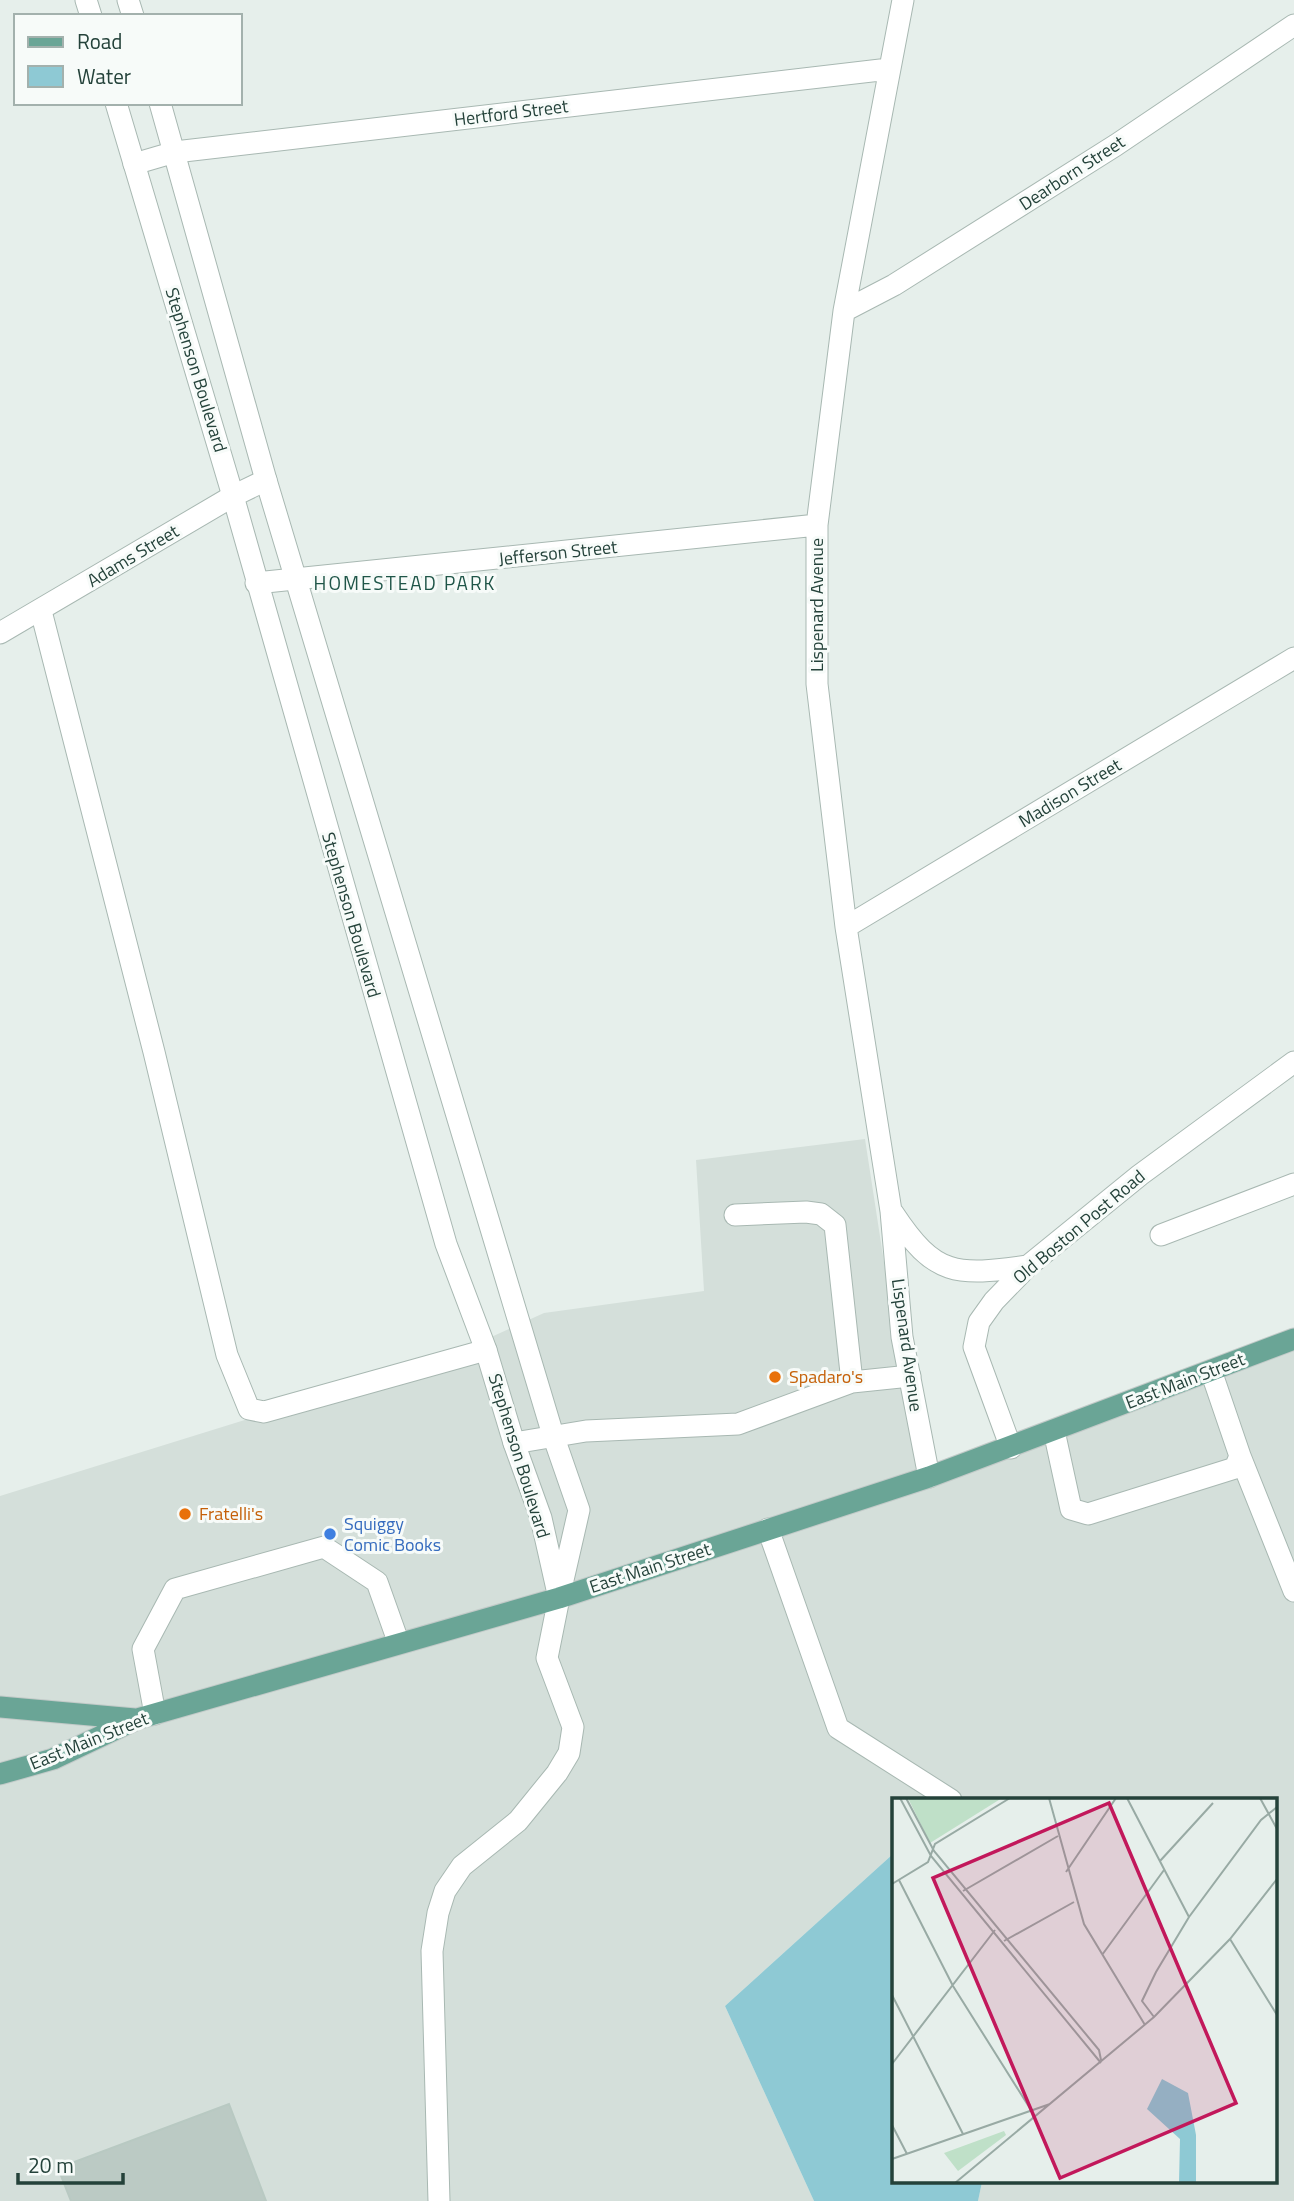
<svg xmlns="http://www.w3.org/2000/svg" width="1294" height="2201" font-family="'Titillium Web',sans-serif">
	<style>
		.built { fill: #d4dfda }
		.water { fill: #8ec9d4 }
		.building { fill: #bbcac4; stroke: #b8c9c2; stroke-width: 2 }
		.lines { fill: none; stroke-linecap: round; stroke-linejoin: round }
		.service-casing { stroke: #a8b8b2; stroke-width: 23 }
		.minor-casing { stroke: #a8b8b2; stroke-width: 23 }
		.tertiary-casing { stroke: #a8b8b2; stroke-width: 23 }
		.primary-casing { stroke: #c2cac8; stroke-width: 23 }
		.service { stroke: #fff; stroke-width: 21 }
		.minor { stroke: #fff; stroke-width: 21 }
		.tertiary { stroke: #fff; stroke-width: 21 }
		.primary { stroke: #6aa596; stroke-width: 21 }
		.food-dot { fill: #e8710a; stroke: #f7fbf9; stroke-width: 2.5 }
		.shop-dot { fill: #3f7fe0; stroke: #f7fbf9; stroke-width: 2.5 }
		.labels { text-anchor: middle; stroke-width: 6; stroke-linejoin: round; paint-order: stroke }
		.street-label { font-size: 18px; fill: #24423a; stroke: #f7fbf9 }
		.food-label { font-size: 18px; fill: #c56008; stroke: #f7fbf9; text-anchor: start }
		.shop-label { font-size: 18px; fill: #366cbe; stroke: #f7fbf9; text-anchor: start }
		.neighbourhood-label { font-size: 19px; letter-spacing: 2px; fill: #1f5548; stroke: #f7fbf9 }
		.inset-road { fill: none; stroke: #98aaa4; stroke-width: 2 }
		.view { fill: #c2185b; fill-opacity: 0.15; stroke: #c2185b; stroke-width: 3.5 }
		.inset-edge { fill: none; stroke: #24423a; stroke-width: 3.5 }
	</style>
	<rect width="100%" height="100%" fill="#e6efeb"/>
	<path class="built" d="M865,1139L916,1470L1219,1375L1294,1343V2201H978L982,2182H1275V1800H893V1854L725,2006L814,2201H0V1496L445,1358L544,1313L704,1291L696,1160Z"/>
	<path class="water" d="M893,1854V2182H982L978,2201H814L725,2006Z"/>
	<path class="building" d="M229,2104L266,2201H71L58,2168Z"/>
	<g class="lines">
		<defs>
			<path id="service" d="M41,611L154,1052L227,1355L249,1409L264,1412L486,1350
				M735,1215L806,1212L821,1214L835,1225L852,1382
				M1161,1235L1294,1184
				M1054,1431L1071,1509L1088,1514L1235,1468L1240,1456L1211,1371
				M514,1443L586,1431L738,1424L852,1382L910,1376
				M1240,1456L1294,1591
				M768,1529L838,1728L951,1800
				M155,1714L143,1649L175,1589L324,1547L377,1582L398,1641
				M439,2201L432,1951L438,1913L445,1891L462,1866L518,1821L557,1773L569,1753L573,1727L547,1658L559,1598"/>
			<path id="minor" d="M903,0L844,311L817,525V684L846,927L891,1211L902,1337L929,1477
				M134,164L175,152L889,69
				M844,311L894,285L1116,145L1294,25
				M256,583L817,525
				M0,633L233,496L266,480
				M846,927L1294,658
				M893,1213C935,1277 956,1276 1028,1266
				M1011,1448L974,1347L979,1322L994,1301L1028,1266L1140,1175L1294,1062"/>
			<path id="tertiary" d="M86,0L91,16
				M128,0L133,16
				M116,103L233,496L446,1244L486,1350L514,1443L541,1518L559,1598
				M160,103L266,480L553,1435L579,1510L560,1593"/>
			<path id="primary" d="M0,1707L135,1719
				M0,1774L53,1759L137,1719L559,1598L929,1477L1294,1339"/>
		</defs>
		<use href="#service" class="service-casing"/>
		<use href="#minor" class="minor-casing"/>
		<use href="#tertiary" class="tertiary-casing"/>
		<use href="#primary" class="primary-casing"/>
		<use href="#service" class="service"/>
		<use href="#minor" class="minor"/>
		<use href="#tertiary" class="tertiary"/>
		<use href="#primary" class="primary"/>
	</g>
	<g class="food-dot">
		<circle cx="775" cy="1377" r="7"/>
		<circle cx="185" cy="1514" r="7"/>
	</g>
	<circle class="shop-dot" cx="330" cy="1534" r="7"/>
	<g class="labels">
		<g class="street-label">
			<text transform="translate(511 113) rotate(-7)" y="6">Hertford Street</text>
			<text transform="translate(1072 173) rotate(-33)" y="6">Dearborn Street</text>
			<text transform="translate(196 370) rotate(73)" y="6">Stephenson Boulevard</text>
			<text transform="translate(558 553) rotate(-6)" y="6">Jefferson Street</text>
			<text transform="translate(133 556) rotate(-31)" y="6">Adams Street</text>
			<text transform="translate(817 605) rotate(-90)" y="6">Lispenard Avenue</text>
			<text transform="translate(1070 793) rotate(-31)" y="6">Madison Street</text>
			<text transform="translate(351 915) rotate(74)" y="6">Stephenson Boulevard</text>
			<text transform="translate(1079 1227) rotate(-40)" y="6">Old Boston Post Road</text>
			<text transform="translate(907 1345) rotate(82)" y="6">Lispenard Avenue</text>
			<text transform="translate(1185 1381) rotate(-21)" y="6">East Main Street</text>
			<text transform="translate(519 1456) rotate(73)" y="6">Stephenson Boulevard</text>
			<text transform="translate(650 1568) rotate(-18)" y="6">East Main Street</text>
			<text transform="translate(89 1741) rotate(-22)" y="6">East Main Street</text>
		</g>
		<g class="food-label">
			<text x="789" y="1383">Spadaro's</text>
			<text x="199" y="1520">Fratelli's</text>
		</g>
		<g class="shop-label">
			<text x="344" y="1530">Squiggy<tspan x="344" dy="21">Comic Books</tspan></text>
		</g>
		<g class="neighbourhood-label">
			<text x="405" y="590">HOMESTEAD PARK</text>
		</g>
	</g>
	<g transform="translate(892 1798)">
		<rect width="385" height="385" fill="#e6efeb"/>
		<path d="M16,0H110L38,45ZM112,333L114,337L66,373L52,355Z" fill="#bfe0c8"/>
		<path d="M270,281L296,295L304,337V385H287L288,341L255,311Z" fill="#8ec9d4"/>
		<path class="inset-road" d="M8,0L39,58L209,265M14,0L42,53L207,252L209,262M157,0L192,126L253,227M235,0L297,119M368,0L385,31M268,63L321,5M174,74L224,0M7,82L61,188L139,312M0,86L36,64L43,46L118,0M71,93L166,38M338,141L385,217M112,143L182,104M210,157L272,72M0,197L71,336M262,219L250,203L264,174L297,119L369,22L385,9M0,266L103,132M0,327L15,356M0,361L158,306M63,385L262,219L338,141L385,81"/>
		<path class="view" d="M217,5L344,305L168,380L41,80Z"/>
		<rect width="385" height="385" class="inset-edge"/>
	</g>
	<rect x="14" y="14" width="228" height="91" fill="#f7fbf9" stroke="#a3b1ad" stroke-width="2"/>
	<rect x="28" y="37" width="35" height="10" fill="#6aa596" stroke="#a3b1ad" stroke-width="2"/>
	<text x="77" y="49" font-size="21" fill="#24423a">Road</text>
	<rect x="28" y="66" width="35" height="21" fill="#8ec9d4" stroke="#a3b1ad" stroke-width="2"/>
	<text x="77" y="84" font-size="21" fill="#24423a">Water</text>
	<path d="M18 2173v10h105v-10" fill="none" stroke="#24423a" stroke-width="3.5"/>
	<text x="28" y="2173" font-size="21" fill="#24423a" stroke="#f7fbf9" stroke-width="5" paint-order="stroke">20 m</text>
</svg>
